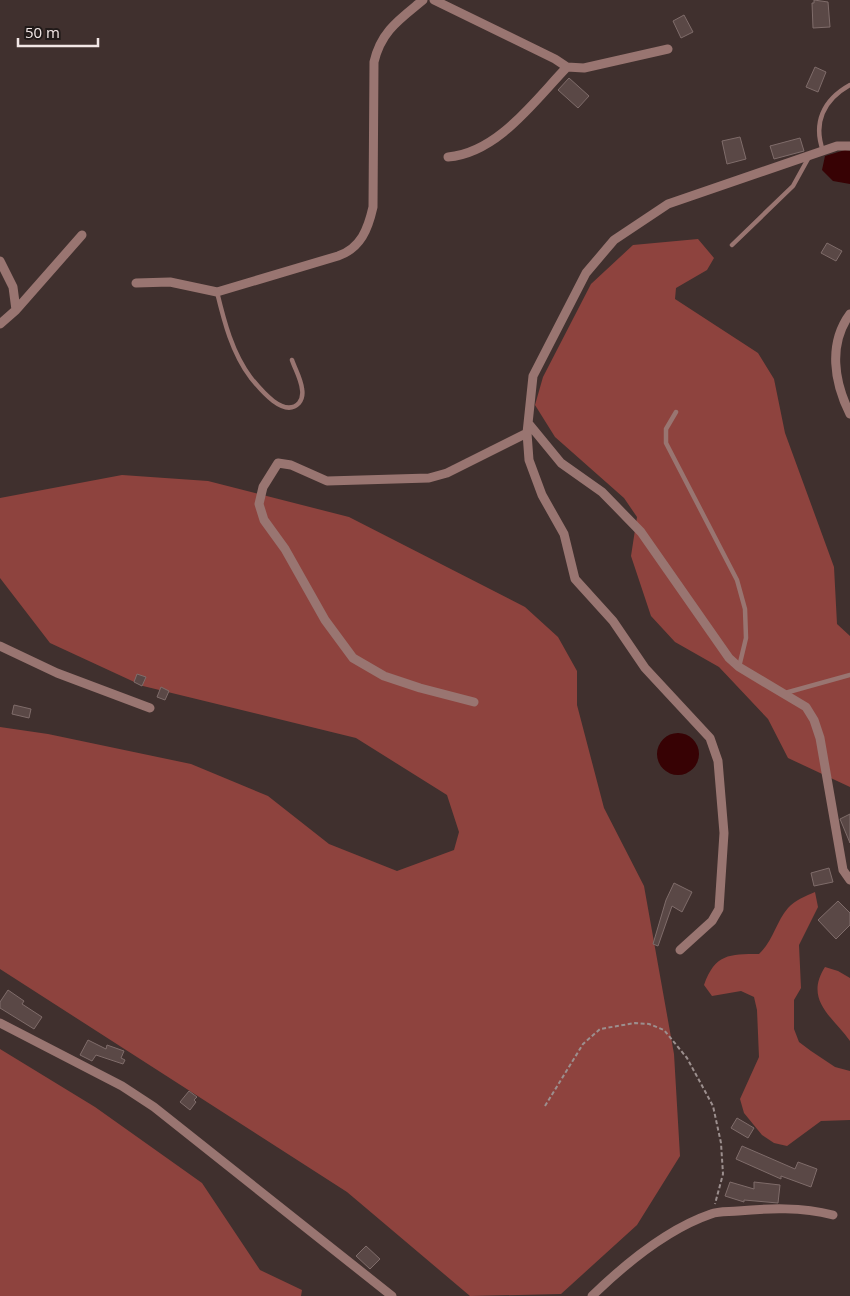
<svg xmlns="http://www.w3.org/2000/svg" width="850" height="1296" font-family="'Open Sans',sans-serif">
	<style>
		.forest { fill: #8e433e }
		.water { fill: #370204 }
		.building { fill: #5a4846; stroke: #7f6c6a }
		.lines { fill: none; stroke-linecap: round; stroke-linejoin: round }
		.path { stroke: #9c8f8e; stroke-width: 2; stroke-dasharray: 4 2.5; stroke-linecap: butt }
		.service { stroke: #997571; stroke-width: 4.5 }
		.minor { stroke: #997571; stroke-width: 9 }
	</style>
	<rect width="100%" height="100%" fill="#40302e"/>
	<path class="forest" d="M698,239L714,258L707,270L676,288L675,299L758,353L774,379L785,433L834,567L837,624L850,636V787L788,758L768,719L719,667L675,642L651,616L631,556L637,517L624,498L555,437L535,405L543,377L591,284L633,245Z
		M122,475L208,481L349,517L525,607L558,637L577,671V705L604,808L644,886L674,1054L680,1156L637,1225L561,1294L470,1296L347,1192L0,969V727L48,734L191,764L268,796L329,844L397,871L454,850L459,832L447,795L356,738L143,686L50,643L0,578V498Z
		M815,892L818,907L799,945L801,988L794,1000V1029L799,1042L811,1051L835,1067L850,1071V1120L821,1121L787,1146L774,1143L762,1135L744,1113L740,1099L759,1057L757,1010L754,997L741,991L712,996L704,985C715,954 729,954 759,954C773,941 776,922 788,908C795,900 806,896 815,892Z
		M825,967L838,971L850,978V1041C832,1016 804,1000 825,967Z
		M0,1049L95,1107L202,1183L260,1270L302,1290L301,1296H0Z"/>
	<path class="water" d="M845,150L850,151V184L833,181L822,170L825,156Z
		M657 754a21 21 0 1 1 42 0a21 21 0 1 1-42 0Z"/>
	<path class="building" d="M814,0L828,2L830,27L813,28L812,3H814Z
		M684,15L693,32L681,38L673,21Z
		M815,67L826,72L818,92L806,87Z
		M569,78L589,96L578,108L558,90Z
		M740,137L746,159L727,164L722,141Z
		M800,138L804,151L774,159L770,146Z
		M827,243L842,251L836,261L821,253Z
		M137,674L146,677L142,686L134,682Z
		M161,687L169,691L165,700L157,697Z
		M14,705L31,709L29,718L12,714Z
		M850,814V843L840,819Z
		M829,868L833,882L814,886L811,873Z
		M674,883L692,892L682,912L672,906L658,946L653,944L666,900Z
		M838,901L850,913V925L836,939L818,920Z
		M8,990L24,1001L22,1004L42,1017L34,1029L0,1008V1002Z
		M88,1040L106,1049L107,1045L124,1051L121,1058L125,1060L123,1064L96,1055L92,1061L80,1055Z
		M189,1091L197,1097L194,1100L196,1102L190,1110L180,1102Z
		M737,1118L754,1128L748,1138L731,1128Z
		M742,1146L795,1169L798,1162L817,1169L811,1187L781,1176V1179L736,1159Z
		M730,1182L754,1189V1182L780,1185L778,1203L744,1200V1202L725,1196Z
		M366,1246L380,1259L370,1269L356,1256Z"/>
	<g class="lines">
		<path class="path" d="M545,1106L583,1044L600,1029L635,1023L649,1024L664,1030L687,1058L713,1106L721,1143L723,1174L715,1204"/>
		<path class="service" d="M823,151C813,123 823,100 850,85
			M732,245L793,186L809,157
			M217,292C224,321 232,353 251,378C260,389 284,419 299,403C302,399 303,394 302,389C301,379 295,369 292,360
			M676,412L666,429V443L737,580L745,609L746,638L739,667
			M785,693L850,675"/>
		<path class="minor" d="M434,0L555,59L567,67L584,68L668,49
			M448,157C498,153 535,100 567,67
			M0,261L13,287L16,310
			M136,283L170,282L217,292L338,256C361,248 368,229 373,207L374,62C381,31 400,19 423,0
			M850,314C828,344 834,382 850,414
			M0,324L16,310L82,235
			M529,424L561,463L602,492L641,532L729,658L739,667L806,707L814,720L820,738L843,870L850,880
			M0,646L57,673L150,708
			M474,702L420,688L384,676L353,658L325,620L285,549L264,520L259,504L263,487L278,463L291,465L327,481L429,478L447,473L527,433
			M680,950L712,921L719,909L724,833L718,761L710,738L645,668L613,621L575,579L564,534L542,495L529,460L527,433L533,376L586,273L614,240L668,204L837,146H850
			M0,1023L122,1086L154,1107L392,1296
			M592,1296C625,1264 667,1229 711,1214C719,1211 729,1212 738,1211C770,1208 801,1207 833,1215"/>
	</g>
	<path d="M18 38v8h80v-8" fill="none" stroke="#f2e7e6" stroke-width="2.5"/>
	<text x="25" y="38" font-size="15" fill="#f2e7e6" stroke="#211a19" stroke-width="4" paint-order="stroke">50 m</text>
</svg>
